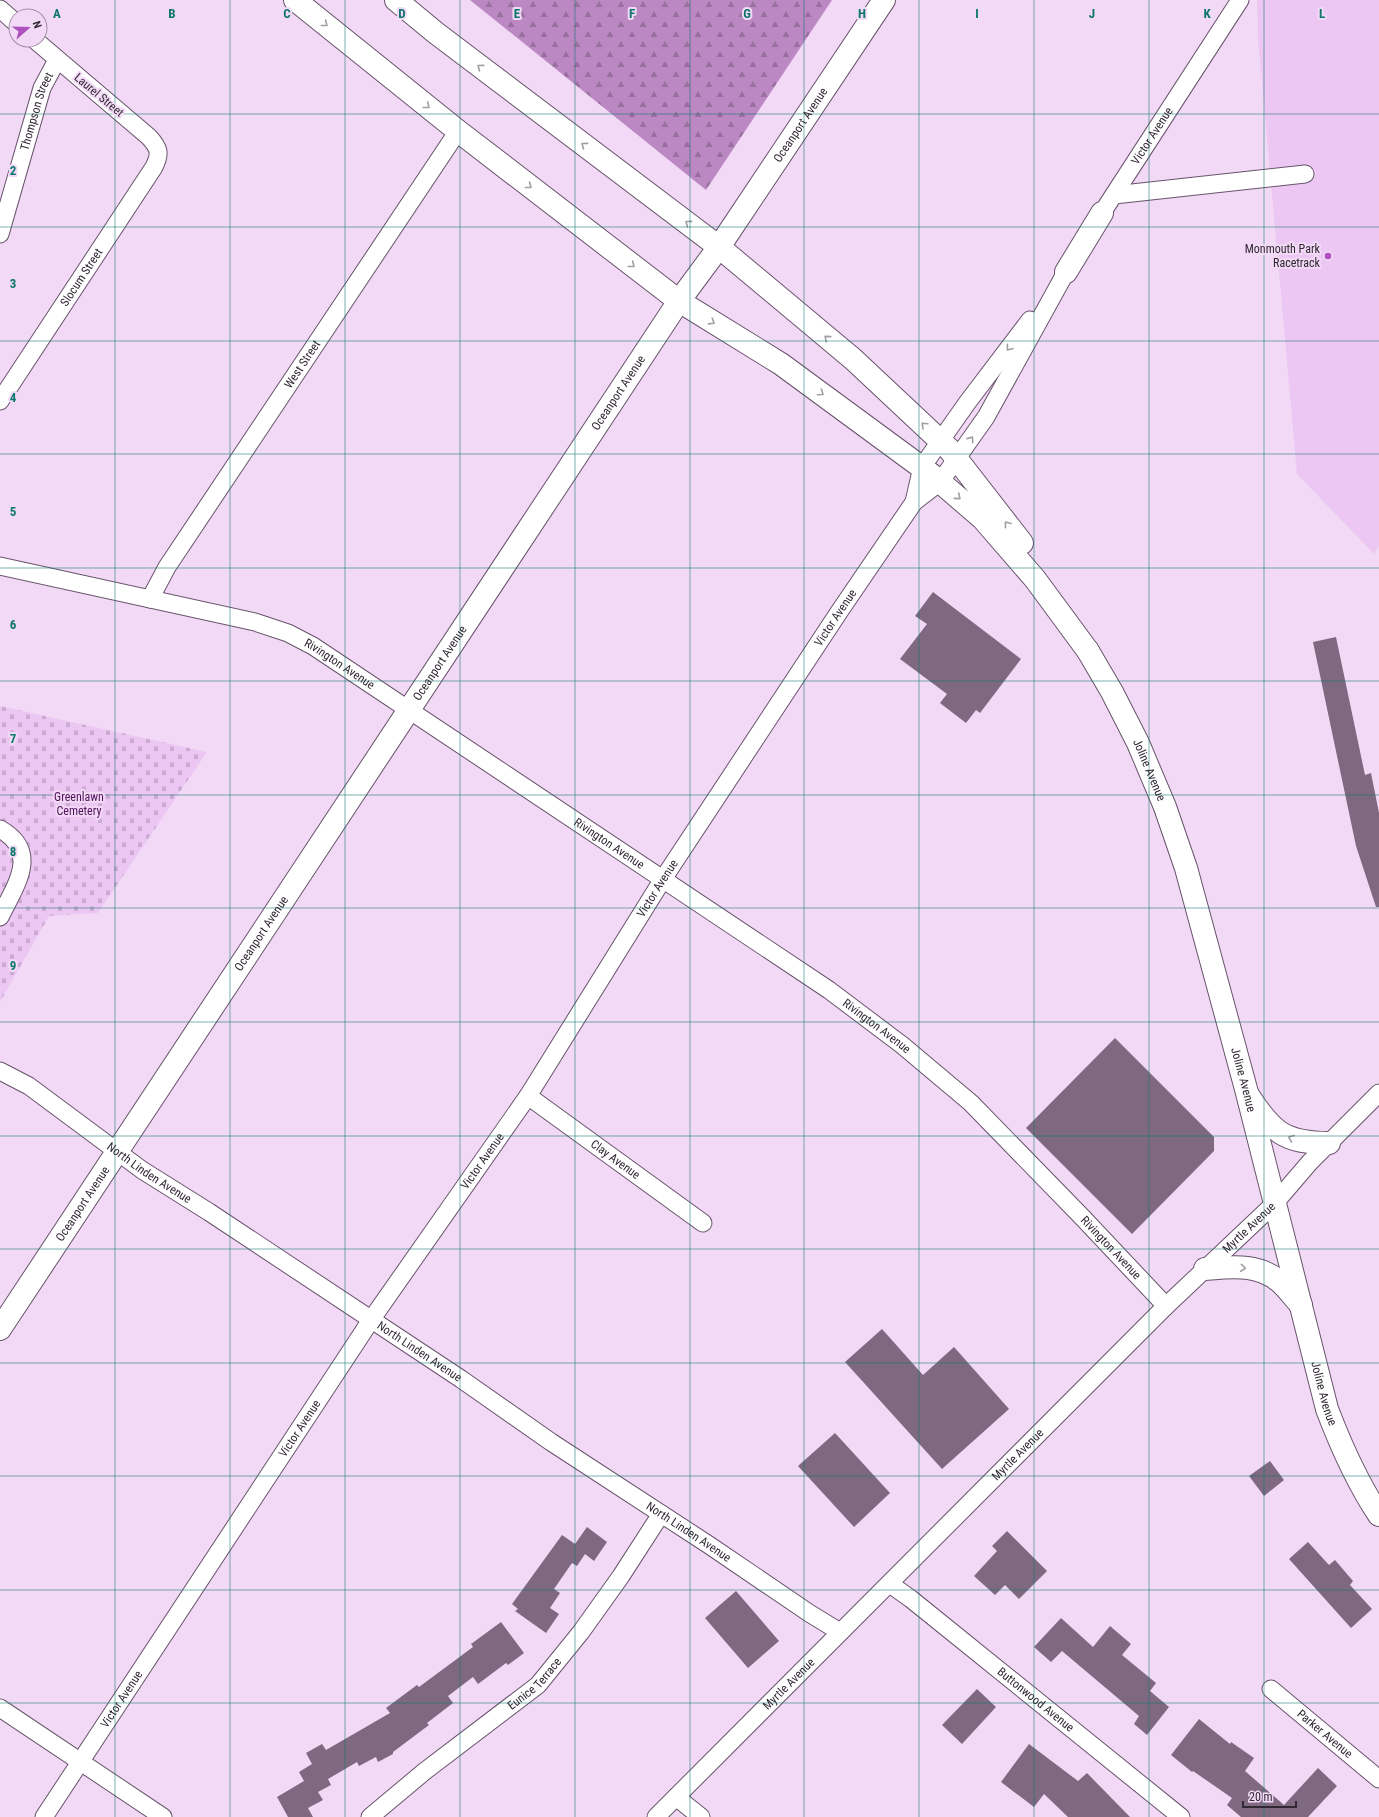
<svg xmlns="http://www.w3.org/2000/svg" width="1379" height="1817" font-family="'Roboto Condensed',sans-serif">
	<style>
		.forest { fill: url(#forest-firs) }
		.cemetery { fill: url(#cemetery-stones) }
		.garden { fill: #edc7f3 }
		.building { fill: #7e6981 }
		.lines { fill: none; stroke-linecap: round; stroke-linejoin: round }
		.minor-casing { stroke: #68536b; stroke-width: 19 }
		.tertiary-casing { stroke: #68536b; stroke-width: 24 }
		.secondary-casing { stroke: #68536b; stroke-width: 24 }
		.primary-casing { stroke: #68536b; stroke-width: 24 }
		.trunk-casing { stroke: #68536b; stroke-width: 24 }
		.minor { stroke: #fff; stroke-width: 17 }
		.tertiary { stroke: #fff; stroke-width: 22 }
		.secondary { stroke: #fff; stroke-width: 22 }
		.primary { stroke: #fff; stroke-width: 22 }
		.trunk { stroke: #fff; stroke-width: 22 }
		.oneway { stroke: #a29ea3 }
		.grid { fill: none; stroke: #0f766e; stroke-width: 1; stroke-opacity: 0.55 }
		.poi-dot { fill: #ad51bc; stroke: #f2daf6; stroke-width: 1.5 }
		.labels { text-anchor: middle; stroke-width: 4; stroke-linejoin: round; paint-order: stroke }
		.street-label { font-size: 12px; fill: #312833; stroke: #f2daf6 }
		.poi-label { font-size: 12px; fill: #312833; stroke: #f2daf6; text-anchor: end }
		.park-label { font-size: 12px; fill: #51125b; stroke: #f2daf6 }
		.grid-label { font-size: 13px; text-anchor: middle; font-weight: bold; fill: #0f766e; stroke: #f2daf6; stroke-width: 4; stroke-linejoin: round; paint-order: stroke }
	</style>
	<defs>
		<pattern id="forest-firs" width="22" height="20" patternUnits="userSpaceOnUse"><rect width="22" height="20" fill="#bb88c3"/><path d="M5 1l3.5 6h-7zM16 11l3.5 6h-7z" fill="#996f9f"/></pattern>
		<pattern id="cemetery-stones" width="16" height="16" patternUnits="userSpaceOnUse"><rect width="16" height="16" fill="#edc7f3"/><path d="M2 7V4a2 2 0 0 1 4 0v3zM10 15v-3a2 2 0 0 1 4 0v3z" fill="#ccabd1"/></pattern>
	</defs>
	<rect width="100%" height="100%" fill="#f2daf6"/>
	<path class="forest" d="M470,0H832L706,190Z"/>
	<path class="cemetery" d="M0,706L207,752L98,913L49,916L0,1002Z"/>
	<path class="garden" d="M1257,0H1379V546L1374,554L1297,474L1258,38Z"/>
	<path class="building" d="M933,592L1021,659L980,713L976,710L966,723L940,703L947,694L900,659L927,624L915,616Z
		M1336,637L1365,775L1371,773L1379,813V907H1376L1356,846L1313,642Z
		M1115,1038L1214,1137V1151L1132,1234L1026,1128Z
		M882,1329L923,1375L954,1347L1009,1409L942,1469L845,1362Z
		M835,1433L890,1493L854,1527L798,1466Z
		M1270,1461L1284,1480L1264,1496L1249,1476Z
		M587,1527L607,1542L594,1561L585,1554L577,1566L572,1563L554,1589L560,1593L550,1608L559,1614L546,1633L515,1611L518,1609L512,1604L562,1535L575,1544Z
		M1007,1531L1047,1571L1019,1599L1005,1585L995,1595L974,1576L997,1551L992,1546Z
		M1308,1542L1329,1565L1335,1560L1353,1581L1350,1585L1372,1609L1351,1628L1289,1559Z
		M736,1591L779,1641L748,1668L705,1618Z
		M1061,1618L1093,1647L1110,1626L1131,1644L1122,1655L1156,1683L1150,1691L1169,1707L1147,1735L1134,1724L1139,1716L1062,1651L1051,1662L1034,1647Z
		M501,1622L524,1653L508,1665L506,1663L478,1684L473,1677L448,1696L453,1703L427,1723L429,1725L393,1752V1754L378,1762L376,1757L359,1766L357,1762L328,1779L331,1785L318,1792L323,1800L308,1808L313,1817H288L277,1797L304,1781L299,1772L312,1764L306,1753L322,1744L326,1750L390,1713L386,1708L417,1685L419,1687L473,1647L471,1644Z
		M977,1689L996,1707L962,1744L942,1725Z
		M1199,1719L1230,1744L1231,1742L1254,1758L1245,1771L1284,1805L1318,1768L1337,1786L1308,1817H1241L1227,1805L1232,1798L1193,1771L1192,1772L1171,1755Z
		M1029,1744L1078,1781L1087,1773L1130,1817H1068L1044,1794L1034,1807L1001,1782Z"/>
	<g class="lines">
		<defs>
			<g id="minor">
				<path d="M0,9L16,23"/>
				<path d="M1114,195L1305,174"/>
				<path id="s1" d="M1102,213L1240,0"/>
				<path id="s2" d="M0,234L42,88L57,60"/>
				<path id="s3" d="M0,401L154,167C161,153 159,148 149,137L35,40"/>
				<path d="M914,502L922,467L967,403L1030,320"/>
				<path id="s4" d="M0,566L255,622L288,633L313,646L829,990L902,1045L971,1103L1083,1218L1166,1306"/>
				<path id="s5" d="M150,599L167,567L458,131"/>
				<path d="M0,829C41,852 15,886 0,917"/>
				<path id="s6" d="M0,1071L29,1086L142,1170L209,1212L461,1379L551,1442L709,1545L809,1613L840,1632"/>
				<path id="s7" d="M528,1096L703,1223"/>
				<path id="s8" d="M890,1584L911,1599L1181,1817"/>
				<path id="s9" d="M1271,1689L1379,1779"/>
				<path d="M0,1708L163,1817"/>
				<path d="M676,1797L701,1817"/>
				<path id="s10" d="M44,1817L371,1320L528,1096L663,879L839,612L914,502L940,482L986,417L1066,272"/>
				<path id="s11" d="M370,1817L425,1771L538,1685L581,1632L621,1576L661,1514"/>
				<path id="s12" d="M656,1817L1166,1306L1274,1204L1310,1162L1379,1093"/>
			</g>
			<g id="tertiary">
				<path d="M1066,272L1102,213"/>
				<path d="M1248,1095C1272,1132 1284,1143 1329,1143"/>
				<path d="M1205,1269C1231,1267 1258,1263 1280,1282C1288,1289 1294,1298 1301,1305"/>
				<path id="s13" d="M0,1329L679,301"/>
			</g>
			<g id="secondary">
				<path id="s14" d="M679,301L719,247L884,0"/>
			</g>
			<g id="primary">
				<path id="s15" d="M1088,651L1112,692L1138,743L1165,807L1186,868L1246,1089L1327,1409C1341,1446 1357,1482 1379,1515"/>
			</g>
			<path id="trunk" d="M295,0L458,131L679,301L781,364L932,475L983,519L1035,579L1088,651
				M396,0L436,33L719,247L853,359L949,449L1022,543"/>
		</defs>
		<use href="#minor" class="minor-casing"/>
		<use href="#tertiary" class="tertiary-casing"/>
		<use href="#secondary" class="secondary-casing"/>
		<use href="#primary" class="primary-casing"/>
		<use href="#trunk" class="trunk-casing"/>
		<use href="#minor" class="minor"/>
		<use href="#tertiary" class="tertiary"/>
		<use href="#secondary" class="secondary"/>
		<use href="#primary" class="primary"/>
		<use href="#trunk" class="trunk"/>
	</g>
	<defs><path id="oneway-chevron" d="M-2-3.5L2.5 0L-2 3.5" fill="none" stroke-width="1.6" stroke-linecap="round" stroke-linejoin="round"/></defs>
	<g class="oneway">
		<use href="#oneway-chevron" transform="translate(325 24) rotate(39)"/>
		<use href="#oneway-chevron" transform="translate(480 67) rotate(-143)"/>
		<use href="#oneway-chevron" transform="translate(427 106) rotate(39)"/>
		<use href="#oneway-chevron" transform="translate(584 145) rotate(-143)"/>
		<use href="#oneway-chevron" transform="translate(529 186) rotate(38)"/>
		<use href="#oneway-chevron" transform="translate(688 223) rotate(-143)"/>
		<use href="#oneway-chevron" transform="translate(632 265) rotate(38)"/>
		<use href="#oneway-chevron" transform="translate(712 322) rotate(32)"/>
		<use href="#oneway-chevron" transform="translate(827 338) rotate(-140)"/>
		<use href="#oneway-chevron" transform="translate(1009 348) rotate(127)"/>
		<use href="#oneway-chevron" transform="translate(821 393) rotate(35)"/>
		<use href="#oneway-chevron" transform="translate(924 425) rotate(-137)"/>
		<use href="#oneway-chevron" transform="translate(971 439) rotate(-55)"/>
		<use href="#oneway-chevron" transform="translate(958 497) rotate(40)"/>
		<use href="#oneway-chevron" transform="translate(1007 524) rotate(-127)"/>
		<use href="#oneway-chevron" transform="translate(1291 1138) rotate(-157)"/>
		<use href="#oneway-chevron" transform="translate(1243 1268) rotate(6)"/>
	</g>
	<path class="grid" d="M115,0V1817M230,0V1817M345,0V1817M460,0V1817M575,0V1817M690,0V1817M804,0V1817M919,0V1817M1034,0V1817M1149,0V1817M1264,0V1817M0,114H1379M0,227H1379M0,341H1379M0,454H1379M0,568H1379M0,681H1379M0,795H1379M0,908H1379M0,1022H1379M0,1136H1379M0,1249H1379M0,1363H1379M0,1476H1379M0,1590H1379M0,1703H1379"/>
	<circle class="poi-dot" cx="1328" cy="256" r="4"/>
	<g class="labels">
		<g class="street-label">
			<text transform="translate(99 95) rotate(40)" y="4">Laurel Street</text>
			<text dy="4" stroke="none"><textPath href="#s2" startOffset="128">Thompson Street</textPath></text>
			<text dy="4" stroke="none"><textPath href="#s14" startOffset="214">Oceanport Avenue</textPath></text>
			<text dy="4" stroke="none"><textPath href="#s1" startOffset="92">Victor Avenue</textPath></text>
			<text dy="4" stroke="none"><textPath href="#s3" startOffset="148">Slocum Street</textPath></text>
			<text dy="4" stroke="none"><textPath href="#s5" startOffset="280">West Street</textPath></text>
			<text dy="4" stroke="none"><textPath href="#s13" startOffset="1122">Oceanport Avenue</textPath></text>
			<text dy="4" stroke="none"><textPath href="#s10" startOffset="1437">Victor Avenue</textPath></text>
			<text dy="4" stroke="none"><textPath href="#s13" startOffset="798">Oceanport Avenue</textPath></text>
			<text dy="4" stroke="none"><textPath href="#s4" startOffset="356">Rivington Avenue</textPath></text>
			<text dy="4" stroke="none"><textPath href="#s15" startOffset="134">Joline Avenue</textPath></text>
			<text dy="4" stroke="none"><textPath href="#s4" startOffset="680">Rivington Avenue</textPath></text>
			<text dy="4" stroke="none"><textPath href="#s10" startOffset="1113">Victor Avenue</textPath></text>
			<text dy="4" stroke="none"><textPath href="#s13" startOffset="474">Oceanport Avenue</textPath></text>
			<text dy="4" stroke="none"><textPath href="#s4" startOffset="1004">Rivington Avenue</textPath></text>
			<text dy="4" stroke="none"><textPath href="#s15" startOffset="458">Joline Avenue</textPath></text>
			<text dy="4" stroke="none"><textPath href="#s7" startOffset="108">Clay Avenue</textPath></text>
			<text dy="4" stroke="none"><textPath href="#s10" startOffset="789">Victor Avenue</textPath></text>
			<text dy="4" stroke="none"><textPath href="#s6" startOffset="181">North Linden Avenue</textPath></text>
			<text dy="4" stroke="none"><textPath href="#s13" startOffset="150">Oceanport Avenue</textPath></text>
			<text dy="4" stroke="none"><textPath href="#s12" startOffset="836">Myrtle Avenue</textPath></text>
			<text dy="4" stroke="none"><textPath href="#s4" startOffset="1327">Rivington Avenue</textPath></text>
			<text dy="4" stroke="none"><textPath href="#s6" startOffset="505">North Linden Avenue</textPath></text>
			<text dy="4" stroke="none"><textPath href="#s15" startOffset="782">Joline Avenue</textPath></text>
			<text dy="4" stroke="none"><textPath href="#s10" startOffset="465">Victor Avenue</textPath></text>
			<text dy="4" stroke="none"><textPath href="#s12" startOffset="512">Myrtle Avenue</textPath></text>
			<text dy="4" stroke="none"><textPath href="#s6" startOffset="829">North Linden Avenue</textPath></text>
			<text dy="4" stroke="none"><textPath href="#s11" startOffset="212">Eunice Terrace</textPath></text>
			<text dy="4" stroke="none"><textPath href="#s12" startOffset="188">Myrtle Avenue</textPath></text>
			<text dy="4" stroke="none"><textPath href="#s10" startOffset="141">Victor Avenue</textPath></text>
			<text dy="4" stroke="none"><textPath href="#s8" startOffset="186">Buttonwood Avenue</textPath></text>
			<text dy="4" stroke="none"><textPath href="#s9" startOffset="70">Parker Avenue</textPath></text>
		</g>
		<g class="poi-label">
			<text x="1320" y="253">Monmouth Park<tspan x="1320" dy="14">Racetrack</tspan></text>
		</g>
		<g class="park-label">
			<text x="79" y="801">Greenlawn<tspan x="79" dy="14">Cemetery</tspan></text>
		</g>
	</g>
	<g class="grid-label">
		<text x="57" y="18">A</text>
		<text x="172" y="18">B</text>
		<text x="287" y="18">C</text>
		<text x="402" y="18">D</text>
		<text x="517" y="18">E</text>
		<text x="632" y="18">F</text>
		<text x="747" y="18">G</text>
		<text x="862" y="18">H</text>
		<text x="977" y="18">I</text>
		<text x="1092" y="18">J</text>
		<text x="1207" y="18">K</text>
		<text x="1322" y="18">L</text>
		<text x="13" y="175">2</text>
		<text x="13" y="288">3</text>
		<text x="13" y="402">4</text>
		<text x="13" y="516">5</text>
		<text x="13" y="629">6</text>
		<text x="13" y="743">7</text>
		<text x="13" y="856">8</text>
		<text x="13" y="970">9</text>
	</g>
	<g transform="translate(28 28) rotate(70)"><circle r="19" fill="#f2daf6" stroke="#a593a8"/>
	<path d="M0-3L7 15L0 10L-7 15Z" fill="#ad51bc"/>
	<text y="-6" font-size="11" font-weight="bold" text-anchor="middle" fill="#312833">N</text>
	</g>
	<path d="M1243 1801v6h53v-6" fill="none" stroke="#312833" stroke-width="2"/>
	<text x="1249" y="1801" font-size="12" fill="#312833" stroke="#f2daf6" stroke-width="3" paint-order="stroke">20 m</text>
</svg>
